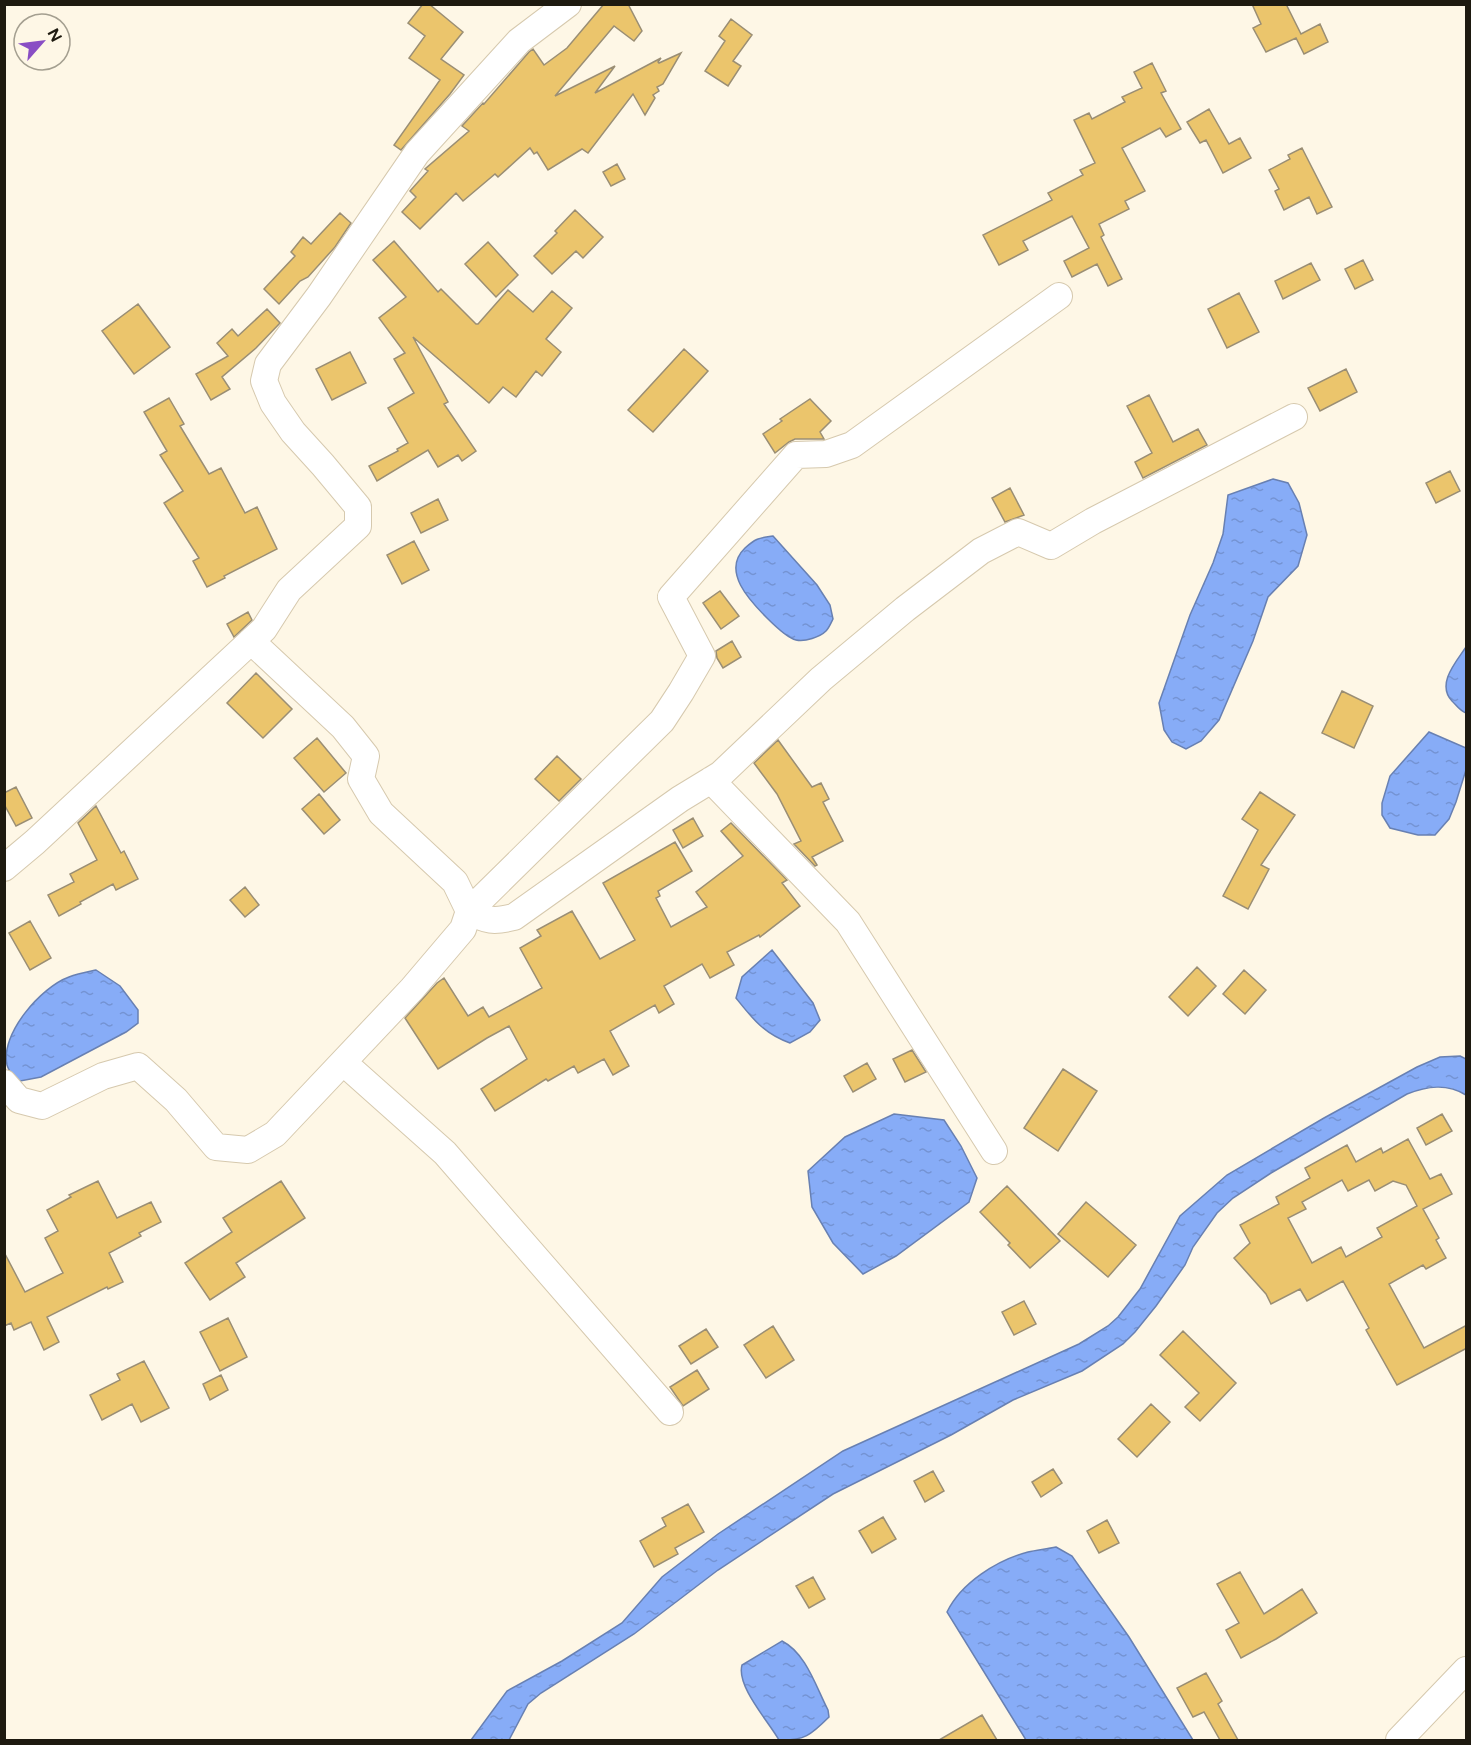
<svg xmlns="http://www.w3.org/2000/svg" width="1471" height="1745" font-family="Figtree,sans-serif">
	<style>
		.water { fill: url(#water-ripples); stroke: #6880b2; stroke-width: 1.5 }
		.building { fill: #ebc56c; stroke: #9a8e74; stroke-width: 1.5; fill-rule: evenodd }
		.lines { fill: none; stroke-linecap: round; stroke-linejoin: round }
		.minor-casing { stroke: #d6c9ae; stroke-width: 28 }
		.minor { stroke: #fff; stroke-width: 26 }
	</style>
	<defs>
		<pattern id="water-ripples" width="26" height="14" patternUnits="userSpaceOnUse" patternTransform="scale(1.5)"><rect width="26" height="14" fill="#87acf7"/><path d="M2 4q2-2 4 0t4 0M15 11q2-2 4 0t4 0" fill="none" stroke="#7493d3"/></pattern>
	</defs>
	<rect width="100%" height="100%" fill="#fef7e6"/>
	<path class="water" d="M1273,479L1288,483L1299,503L1307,535L1298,566L1268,597L1253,641L1219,720L1201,741L1186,749L1172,742L1164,730L1159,703L1190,615L1213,563L1223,534L1228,495Z
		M773,536L817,585L830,605L833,619C831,623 829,628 826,631C820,637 805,642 796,640C787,638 773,624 767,618C750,601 721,571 745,548C756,538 759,538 773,536Z
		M1466,647V713C1460,711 1457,706 1452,701C1436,684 1456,662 1466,647Z
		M1429,732L1466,748V770L1456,802L1449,819L1435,835H1418L1390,828L1382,815V803L1390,776Z
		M772,950L813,1003L820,1020L810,1032L790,1043C764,1034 752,1018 736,998L742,977Z
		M96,970L120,986L138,1010V1023L126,1032L41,1077L15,1082C13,1077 9,1071 7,1065C0,1034 41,987 69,977C77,974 87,972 96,970Z
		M1460,1056L1466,1059V1095C1447,1083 1427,1086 1407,1094L1271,1173L1233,1198L1217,1213L1193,1247L1185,1265L1156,1306L1135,1332L1123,1344L1082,1371L1013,1400L951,1435L833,1494L718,1570L634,1634L541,1693L528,1704L509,1740H471L507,1691L562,1661L622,1623L662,1577L718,1534L843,1451L1079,1344L1108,1326L1118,1317L1140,1289L1180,1216L1227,1175L1324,1118L1417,1067L1440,1057Z
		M894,1114L944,1120L961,1146L977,1178L969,1202L896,1256L863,1274L833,1243L812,1207L808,1171L845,1137Z
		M1056,1547L1072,1556L1129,1637L1193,1740H1026L947,1612C961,1583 997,1560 1028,1552C1037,1550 1047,1549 1056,1547Z
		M782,1641C806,1653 816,1687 828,1710L829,1717C811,1735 804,1741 779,1740C769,1722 736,1686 742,1665Z"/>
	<path class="building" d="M423,4H429L463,32L441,59L464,75L450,94L401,150L394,145L440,80L409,58L425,36L408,23Z
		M604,4H628L642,31L634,41L614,26L555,96L615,66L595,93L661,58L658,62L659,63L681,53L663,84L657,87L659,91L653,95L655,98L645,115L633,94L588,153L582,149L548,170L537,152L534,154L530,148L498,177L495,174L463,201L456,193L420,229L402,212L416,197L410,191L428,171L425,169L469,131L462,126L483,103L484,104L529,52L533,49L544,65L567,48Z
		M1252,4H1286L1301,34L1320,24L1328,42L1304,54L1296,38L1266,52L1253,28L1261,24Z
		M731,19L752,35L733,61L741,66L728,86L705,71L725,41L719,36Z
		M1152,63L1166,91L1161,93L1181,129L1166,137L1160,128L1122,148L1145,191L1125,201L1129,209L1099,224L1104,235L1101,237L1122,279L1108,286L1097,264L1072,277L1064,261L1089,248L1072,216L1023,241L1028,250L999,265L983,235L1052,200L1048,193L1083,175L1080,170L1095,163L1074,120L1089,113L1092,119L1125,102L1122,97L1142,88L1134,72Z
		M1209,109L1229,144L1240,138L1251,158L1223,173L1206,140L1200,143L1187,122Z
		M1302,148L1332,207L1317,214L1309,197L1284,210L1275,191L1279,189L1269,170L1290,159L1288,155Z
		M617,164L625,179L611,186L603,172Z
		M575,210L603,237L583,258L576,251L552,274L534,256L557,233L555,231Z
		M340,213L351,223L335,247L308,277L300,281L279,304L264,289L295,256L291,252L303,237L311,244Z
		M394,241L438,292L441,289L476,324H478L508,290L533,312L552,291L572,308L546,339L561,352L542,376L536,371L516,397L503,387L489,403L413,337L448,402L444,404L476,451L462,461L458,455L438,467L428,450L377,481L369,466L398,451L397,449L408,443L388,408L414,393L394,359L405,353L379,318L406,297L373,260Z
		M488,242L518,275L496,297L465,264Z
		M1363,260L1373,280L1355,289L1345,269Z
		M1311,263L1320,280L1283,299L1275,281Z
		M1239,293L1259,332L1227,348L1208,309Z
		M138,304L170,347L134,374L102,331Z
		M267,309L280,323L256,348L222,377L230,389L211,400L196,374L228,356L217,343L232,329L238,336Z
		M684,349L708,371L653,432L628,410Z
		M350,352L366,383L332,400L316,369Z
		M1346,369L1357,392L1320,411L1308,388Z
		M1149,395L1173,442L1198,429L1207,445L1143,478L1135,462L1152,453L1127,406Z
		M169,398L184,424L180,426L209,474L221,468L245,513L257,507L277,549L224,576L225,578L207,587L193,561L199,558L164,503L183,491L160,455L167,451L144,412Z
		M810,399L831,421L820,432L824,439H795L789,442L775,453L763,434L782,421L780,419Z
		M1450,471L1460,491L1436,503L1426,483Z
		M1010,488L1024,515L1005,522L992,498Z
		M438,499L448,520L421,533L411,513Z
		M414,541L429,570L402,584L387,555Z
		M720,591L739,616L721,629L703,603Z
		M248,612L252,620L234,637L227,624Z
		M732,641L741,657L723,668L717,658L716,651Z
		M256,673L292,709L263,738L227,703Z
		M1342,691L1373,706L1354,748L1322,733Z
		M317,738L346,773L324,792L294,758Z
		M778,740L812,787L821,783L829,799L823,802L843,841L812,857L817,865L815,866L794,844L801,841L777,794L754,763Z
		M557,756L581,779L559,801L535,779Z
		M16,787L32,818L16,826L4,804V793Z
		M1260,792L1295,815L1261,865L1269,869L1248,909L1223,896L1258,830L1242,819Z
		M319,794L340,820L324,834L302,809Z
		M96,806L121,853L124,851L138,879L116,890L113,884L80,902L81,904L59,916L48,895L74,882L70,874L97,860L78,823Z
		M693,818L703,836L683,848L673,830Z
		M731,823L787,880L782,883L800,906L760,937L759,935L727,952L734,965L710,978L702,964L664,986L674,1004L659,1013L655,1005L610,1031L629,1066L613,1075L604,1059L578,1073L574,1066L548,1081L546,1079L495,1111L481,1089L527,1059L509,1026L487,1038L438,1069L405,1018L437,983L444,978L468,1016L483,1007L489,1017L542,988L520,948L541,936L537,930L572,911L600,959L635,940L603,883L675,842L692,871L658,891L660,896L656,898L671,927L707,907L696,892L743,856L721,831Z
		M245,887L259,905L245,917L230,900Z
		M30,921L51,958L30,970L9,933Z
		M1197,967L1216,986L1188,1016L1169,997Z
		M1244,970L1266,990L1245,1014L1223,994Z
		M912,1050L926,1072L905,1082L893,1059Z
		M867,1063L876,1079L853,1092L844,1076Z
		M1063,1069L1097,1091L1058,1151L1024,1128Z
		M1442,1114L1452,1131L1426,1145L1417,1128Z
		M1408,1139L1430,1179L1441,1174L1452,1194L1423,1209L1439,1238L1436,1240L1446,1258L1426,1269L1423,1265L1389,1284L1424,1348L1467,1325V1348L1397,1385L1366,1330L1369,1328L1343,1281L1307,1301L1300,1289L1271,1304L1266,1294L1234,1258L1250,1243L1240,1225L1279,1204L1276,1197L1310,1178L1305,1168L1347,1145L1356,1162L1381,1148L1383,1153ZM1342,1180L1348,1191L1369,1180L1375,1191L1393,1181L1406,1185L1417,1206L1377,1228L1382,1237L1346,1257L1341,1247L1312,1263L1288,1218L1306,1209L1302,1202Z
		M98,1181L117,1218L151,1202L161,1222L139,1233L141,1236L109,1253L123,1282L108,1289L107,1287L47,1317L59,1342L44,1350L31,1322L14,1330L11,1323L4,1326V1252L25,1292L63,1273L45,1238L58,1231L47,1210L71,1197L69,1195Z
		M281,1181L305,1218L236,1263L245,1277L210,1300L185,1263L232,1232L223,1218Z
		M1007,1186L1060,1241L1030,1268L1008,1245L1010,1243L980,1212Z
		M1086,1202L1136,1245L1108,1277L1058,1234Z
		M1024,1301L1036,1324L1014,1335L1002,1312Z
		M228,1318L247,1357L220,1371L200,1332Z
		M773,1326L794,1360L766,1378L744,1345Z
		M706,1329L718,1347L691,1364L679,1346Z
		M1183,1331L1236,1383L1200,1421L1185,1407L1199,1393L1160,1355Z
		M144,1361L169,1408L141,1422L132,1404L102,1420L90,1395L120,1380L117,1374Z
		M697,1370L709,1389L683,1406L670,1387Z
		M221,1375L228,1390L210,1400L203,1384Z
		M1151,1404L1170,1422L1137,1457L1118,1439Z
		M1053,1469L1062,1483L1041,1497L1032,1482Z
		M933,1471L944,1491L925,1502L914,1481Z
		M688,1504L704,1532L675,1548L678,1554L654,1567L640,1541L666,1526L662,1518Z
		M883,1517L896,1539L872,1553L859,1531Z
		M1107,1520L1119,1543L1099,1553L1087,1531Z
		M1240,1572L1264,1614L1302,1589L1317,1613L1276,1639L1241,1658L1226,1630L1239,1623L1217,1584Z
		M813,1577L825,1599L809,1608L796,1586Z
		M1206,1673L1222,1701L1218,1704L1238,1740H1220L1204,1712L1193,1717L1177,1688Z
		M982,1715L997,1740H939Z"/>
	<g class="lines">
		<defs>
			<path id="minor" d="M1059,296L852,445L826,454L796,455L671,597L702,656L681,692L662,721L469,911C486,921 494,922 514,917L680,799L721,774L821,679L905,609L981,551L1018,532L1051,546L1093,521L1294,417
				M711,780L848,922L994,1151
				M4,868L35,842L264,629L289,590L358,526V507L323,465L293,432L273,403L264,381L268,364L319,296L417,153L519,41L568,4
				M344,1063L445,1153L670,1412
				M4,1083L19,1100L42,1106L103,1076L138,1066L176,1100L216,1147L248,1150L275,1134L412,989L463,929L469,911L455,882L381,813L361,779L366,756L343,727L251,641
				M1399,1740L1466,1670"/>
		</defs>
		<use href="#minor" class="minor-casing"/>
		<use href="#minor" class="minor"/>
	</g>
	<rect width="1471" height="1745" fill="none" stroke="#1e1a10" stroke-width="12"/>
	<g transform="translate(42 42) rotate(62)"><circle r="28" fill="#fef7e6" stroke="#a49f90" stroke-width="1.5"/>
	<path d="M0-4.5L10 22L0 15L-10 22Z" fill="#894ec4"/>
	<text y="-9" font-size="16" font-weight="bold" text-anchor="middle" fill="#1e1a10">N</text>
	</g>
</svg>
